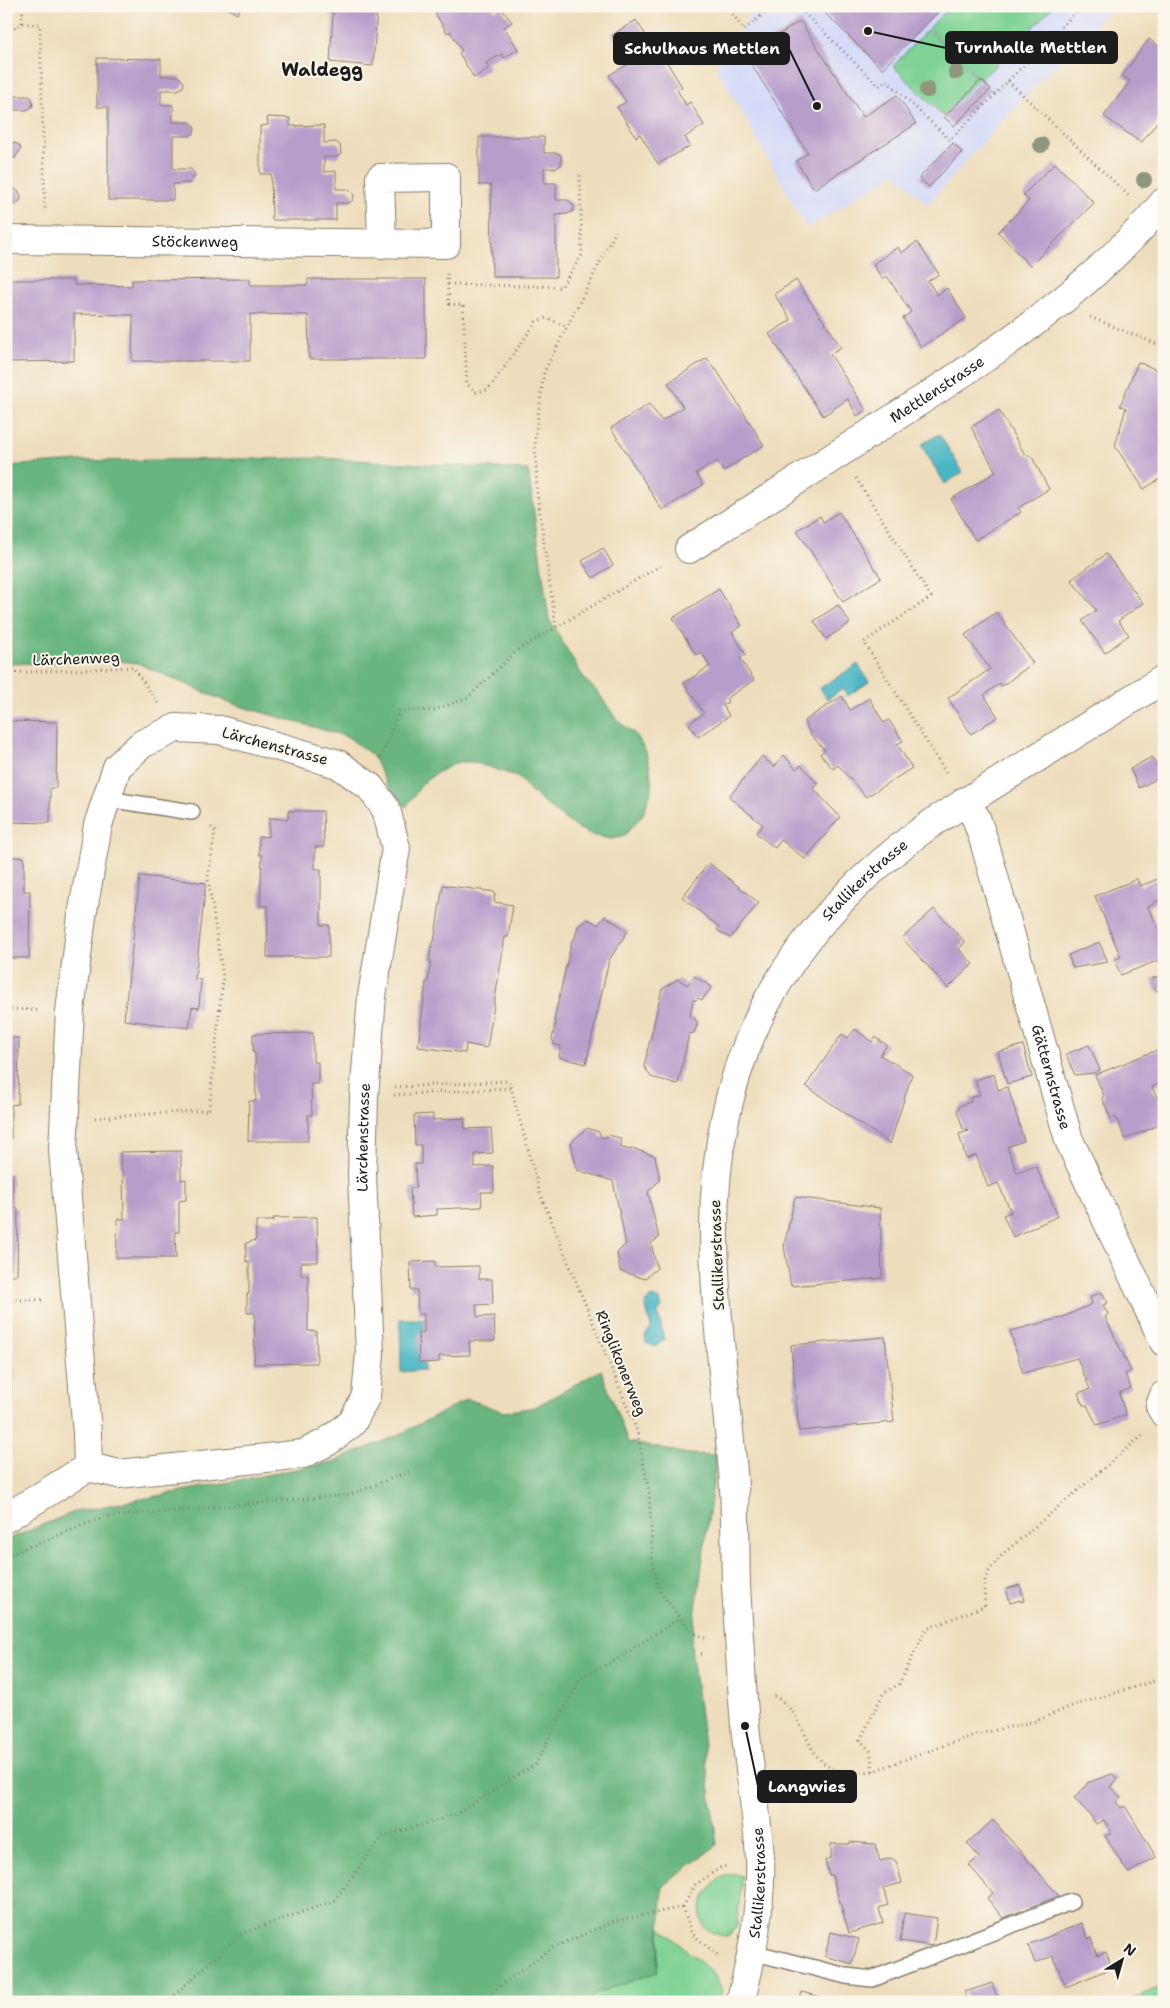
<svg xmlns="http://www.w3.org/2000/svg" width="1170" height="2008" font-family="'Shantell Sans',sans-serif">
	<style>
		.built { fill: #d2d9f9 }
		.green { fill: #80d396; stroke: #4e7859 }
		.forest { fill: #68b57f; stroke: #42684e }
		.water { fill: #49b6c4; stroke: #326970 }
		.building { fill: #b79dca }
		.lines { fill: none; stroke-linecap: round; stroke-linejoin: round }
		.service-casing { stroke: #857c6c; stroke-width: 18 }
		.minor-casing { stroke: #857c6c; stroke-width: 30 }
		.secondary-casing { stroke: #857c6c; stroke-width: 30 }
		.path { stroke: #857c6c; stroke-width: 3; stroke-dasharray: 1 4; stroke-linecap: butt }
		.service { stroke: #fff; stroke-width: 15 }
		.minor { stroke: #fff; stroke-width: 28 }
		.secondary { stroke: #fff; stroke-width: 28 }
		.tree { fill: #8e967c }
		.labels { text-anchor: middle; stroke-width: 4; stroke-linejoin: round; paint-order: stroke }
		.street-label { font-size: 15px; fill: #1c1c1c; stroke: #fbf7ec }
		.quarter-label { font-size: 18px; font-weight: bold; fill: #1c1c1c; stroke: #fbf7ec }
		.leader { fill: none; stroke: #1c1c1c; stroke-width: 2 }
		.callout-dot { fill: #1c1c1c; stroke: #fbf7ec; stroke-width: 2 }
		.callout { fill: #1c1c1c; stroke: #1c1c1c; stroke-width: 2 }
		.callout-label { font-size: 16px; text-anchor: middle; font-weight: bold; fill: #fff }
	</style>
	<rect width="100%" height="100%" fill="#fbf7ec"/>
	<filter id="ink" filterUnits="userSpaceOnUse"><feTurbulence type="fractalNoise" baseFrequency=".02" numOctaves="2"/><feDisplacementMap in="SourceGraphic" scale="10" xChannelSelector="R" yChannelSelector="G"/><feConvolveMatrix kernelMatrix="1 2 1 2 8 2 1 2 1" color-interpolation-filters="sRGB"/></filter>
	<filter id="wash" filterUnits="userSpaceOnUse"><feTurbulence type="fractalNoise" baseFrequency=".0096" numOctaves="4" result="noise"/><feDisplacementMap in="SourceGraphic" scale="20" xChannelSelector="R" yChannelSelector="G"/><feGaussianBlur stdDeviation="1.12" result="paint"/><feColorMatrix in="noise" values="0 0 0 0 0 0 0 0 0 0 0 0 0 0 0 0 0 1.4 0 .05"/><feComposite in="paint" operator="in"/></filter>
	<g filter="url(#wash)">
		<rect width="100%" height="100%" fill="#eeddbc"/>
		<path class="built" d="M757,6H1114L1018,103L927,205L896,173L807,228L716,67Z"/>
		<path class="green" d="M951,6H1054L981,80L929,28Z
			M928,29L978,79L943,116L893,66Z
			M732,1873L742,1876L737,1925L729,1936C690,1935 695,1901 718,1880C721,1877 728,1875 732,1873Z
			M661,1928L714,1974L722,1990L720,2002H587L597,1993L657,1972Z
			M1158,1988L1164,1992V2002H1124Z"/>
		<path class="forest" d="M320,458L528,470L549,619L585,680L597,691L617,720L635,734L646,752L650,769L652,789L643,814L625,835L612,839L595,836L575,827L540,800L516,776L473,762H458L438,772L422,784L406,807L388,786L372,755L348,737L229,703L137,663L119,661L6,664V466L77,461Z
			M601,1370L628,1442L689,1454L717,1455L691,1646L717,1845L663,1886L657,1972L597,1993L587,2002H6V1540L74,1512L333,1462L398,1435L468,1399L504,1412L535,1407Z"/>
		<path class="water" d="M939,434L963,472L945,484L921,445Z
			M858,664L869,682L848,696L843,689L827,699L820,688Z
			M652,1297L660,1300L662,1308L658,1312L664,1340L656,1347L646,1343L645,1335L651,1328L645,1303Z
			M400,1319H423L424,1370L401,1372Z"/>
		<g id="blocks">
			<path class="building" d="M223,6H241L237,14Z
				M327,6H368L367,9H377L373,66L330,62L333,13L326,12Z
				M445,6H492L495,11L500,7L512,22L504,27L518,49L504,58L502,54L486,63L489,68L474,78L459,53L462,51L450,31L447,33L435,13Z
				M818,6H944L882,69Z
				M636,20L654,48L657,46L682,87L677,90L686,105L690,102L704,125L685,137L690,146L658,164L640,134L636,137L617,107L626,102L609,75L630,63L612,35Z
				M800,21L863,117L897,95L916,124L814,189L796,161L808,153L746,56Z
				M1149,39L1164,50V113L1141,143L1104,116L1130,81L1122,76Z
				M97,58L161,59V76H178L184,82L183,87L178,90H161V105H173V122H190L195,128L194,133L190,136H173V169H191L195,175L190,183L173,184V200H108V107H97Z
				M6,79H10V96H27L31,97L33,102L32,107L27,110H10V127H6Z
				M981,80L991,89L954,126L944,117Z
				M267,117L290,118V126L324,125V143L336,142L340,145L341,154L336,157H324V172L336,171V189H348L354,195L353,200L349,203H336V220H272L271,174H260V126L268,125Z
				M479,137H544V153H557L561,155V165L557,168H544V183H556V200H568L574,206L573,211L568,214L556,215V277H492L491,185H479Z
				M6,143H15L19,145L21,149L15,158L6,157Z
				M953,143L962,152L929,187L919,178Z
				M1055,163L1094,203L1030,266L998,232L1029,201L1023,195Z
				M6,189H15L19,192L21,196L20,201L15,204H6Z
				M917,242L939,274L928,281L937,295L947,288L966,318L921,347L903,318L911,312L887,276L882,279L873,264L898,247L901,253Z
				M250,279V285H308V279H426V359H309L308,315L250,314V361H132L133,315L74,314V361L6,362V280H74V285L132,286V280Z
				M796,280L841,347L830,354L866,410L857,416L848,399L823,416L769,334L791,320L774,294Z
				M707,358L714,369H716L764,445L723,471L717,461L696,473L703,485L662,510L611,428L649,404L662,421L683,407L668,383Z
				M1138,362L1164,373V476L1144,489L1115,446L1126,408L1120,406Z
				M999,410L1024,453L1032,457L1049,489L1018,508L1021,512L975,540L951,499L996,472L971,427Z
				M839,512L881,578L843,602L797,530L820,516L823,522Z
				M603,548L613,565L593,578L582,561Z
				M1106,554L1143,603L1118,621L1129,635L1105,653L1082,621L1096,610L1071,580Z
				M719,589L742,626L732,632L746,655L740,658L754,680L726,699L728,702L723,705L729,716L698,737L689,724L704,713L684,683L710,666L701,652L696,655L673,618Z
				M838,605L850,623L826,639L814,621Z
				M996,612L1033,663L1002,686L1000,683L984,695L998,717L971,734L948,698L990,669L965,635Z
				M842,696L850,710L869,698L884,723L889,720L903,741L897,744L912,768L866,797L838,765L833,769L820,754L825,750L811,735L804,721Z
				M6,721L57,722L56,788H50V823L6,822Z
				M784,755L796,769L801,765L818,784L813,788L840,817L805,859L781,840L775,848L756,833L763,825L729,797L762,756L774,767Z
				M1152,757L1162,776L1139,788L1130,769Z
				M288,811H323L324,847H315V869H321V925H329V957H267L268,906H260L262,855H259V837L269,836V818L288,819Z
				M6,857H24V891H30L29,958H6Z
				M709,863L759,903L730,938L717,930L719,927L682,897Z
				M140,876L206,883L195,979L201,980L199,1008L192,1007L189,1028L124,1020Z
				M1163,877L1164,897L1148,907L1164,941V972L1159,960L1121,975L1114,960L1121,957L1095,896L1137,879L1140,886Z
				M443,885L495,892L494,902L513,905L508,937H505L487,1048L466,1044L465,1053L418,1047L426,982H428L431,960H429L432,942H434Z
				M934,909L965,942L959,949L973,964L948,988L902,938Z
				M605,916L628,931L609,960L586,1064L559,1057L561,1046L555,1045L552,1039L556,1022L554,1020L572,940L575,938L578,926L588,919L598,925Z
				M1099,942L1108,962L1073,968L1068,955Z
				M1164,974V988L1156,991L1151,979Z
				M694,976L712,987L702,1000L698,998L696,1000H693L690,1017L694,1018L698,1023L694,1033L689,1034L678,1084L651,1077L644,1066L662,989L678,979L687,985Z
				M855,1029L872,1042L875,1037L887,1045L880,1055L912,1074L890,1144L806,1086L842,1034L848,1038Z
				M313,1033V1062H318V1084H311L312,1115H308V1141H248L249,1101H256L255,1053H253V1034Z
				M6,1038H19L18,1104L11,1105V1139H6Z
				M1023,1045L1032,1077L1007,1084L998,1052Z
				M1089,1045L1100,1070L1094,1073L1075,1075L1066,1054Z
				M1164,1047V1073L1161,1074L1164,1082L1152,1087L1160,1104L1164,1103V1136L1159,1125L1125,1139L1116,1117L1111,1119L1102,1098L1104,1096L1095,1075Z
				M994,1074L998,1090L1008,1087L1024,1141L1007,1147L1017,1173L1036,1166L1058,1216L1013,1237L1003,1215L1011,1212L998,1183L988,1187L976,1155L966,1159L959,1134L969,1131L963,1129L957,1110L961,1105L971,1102L970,1098L980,1095L975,1080Z
				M433,1114V1120L464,1118L465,1129L491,1128L493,1153L475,1154V1167L493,1166L494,1192H481L482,1207L437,1209V1215L412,1217L410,1188H416L415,1164H421V1145H415L414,1115Z
				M587,1128L599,1132L601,1137L605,1138L608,1135L620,1138L622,1148L631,1150L632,1148L655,1156L660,1180L648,1192L659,1238L651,1243L657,1268L645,1279L620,1271L617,1253L626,1244L613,1181L577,1170L571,1143Z
				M181,1151V1180L186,1179V1200L179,1201V1232H175L176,1258H116L118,1219H124L123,1171H121L120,1152Z
				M6,1173L12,1174V1208H18L17,1275H6Z
				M795,1197L880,1208L882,1278L791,1286L784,1246Z
				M317,1217L318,1262H301V1275H308V1331H316L317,1363L254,1364L255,1313H247V1294H249V1261L246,1262V1243L256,1240V1221H274L273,1218Z
				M435,1261V1267L479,1266V1279H492L493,1304L476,1305L477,1317L494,1316L495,1341H469L470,1355L439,1356V1362L419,1363L418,1333L424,1332V1314H418L417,1290H411L410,1262Z
				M1102,1292L1108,1303L1103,1305L1108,1314L1105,1317L1131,1371L1125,1374L1131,1388L1119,1393L1126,1415L1097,1425L1087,1405H1083L1078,1393L1090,1389L1077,1358L1023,1373L1010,1331L1061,1318L1092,1304L1090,1297Z
				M885,1337L894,1422L799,1431L791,1345Z
				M6,1355H12L11,1421H6Z
				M1020,1585L1024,1601L1021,1602V1600L1010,1603L1006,1589Z
				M1112,1774L1118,1779L1110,1787L1121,1797L1116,1802L1121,1808L1125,1806L1156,1857L1128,1873L1105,1836L1112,1833L1104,1820L1096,1824L1091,1816L1074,1798L1086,1786L1087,1783Z
				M993,1820L1059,1896L1003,1918L987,1898L993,1893L969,1865L979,1857L967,1843Z
				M850,1842L875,1844L880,1861L891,1858L896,1861L902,1883L883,1888L888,1905L879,1908L883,1923L849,1933L832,1875H829L825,1860L831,1858V1844H850Z
				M904,1913L937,1918L933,1946L900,1941Z
				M1082,1923L1088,1939L1091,1938L1097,1955L1106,1952L1112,1968L1066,1987L1053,1956L1035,1963L1028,1945Z
				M831,1932L859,1939L852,1964L825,1956Z
				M992,1983L999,2002H968L965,1992Z
				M802,1992L836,2001V2002H799Z"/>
		</g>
	</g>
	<g filter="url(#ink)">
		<use href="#blocks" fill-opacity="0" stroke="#857c6c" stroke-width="1"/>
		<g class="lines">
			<defs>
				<path id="service" d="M107,799L192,812
					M752,1952L846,1976L872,1979L1071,1902"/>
				<g id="minor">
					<path id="s1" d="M6,240L446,244V177L380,178L382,244"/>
					<path id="s2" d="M689,549C763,502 836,456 909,408C1001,349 1093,287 1164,202"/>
					<path id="s3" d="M965,801L976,818L983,838L1069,1140L1164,1342"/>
					<path d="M1164,1395L1160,1406L1164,1413"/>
					<path id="s4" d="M6,1518L88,1467L119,1474L303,1454L327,1442L352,1423L366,1396L370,1354L362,1175L364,1097L372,996L396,848L386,809L370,787L338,764L220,730L176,728L142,744L117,767L98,825L82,916L70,1011L63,1150L87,1433L88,1467"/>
				</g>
				<g id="secondary">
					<path id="s5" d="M740,2002C752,1961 762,1900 760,1858C757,1813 749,1769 745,1725C741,1679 739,1632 736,1586C735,1548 736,1510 733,1472C726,1394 715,1316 714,1238C712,1054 787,925 935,821L1164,679"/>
				</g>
			</defs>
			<use href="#service" class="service-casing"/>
			<use href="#minor" class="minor-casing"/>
			<use href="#secondary" class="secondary-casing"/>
			<path class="path" d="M727,6L744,30L773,6
				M797,6L879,86L886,80L950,140L1082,6
				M1156,6L1164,12
				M22,23L23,6
				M6,34L22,23L40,25L45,210
				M1008,81L1129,196
				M447,274L449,304L463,305L467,384L476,392L487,390L494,382L536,322L546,318L568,327
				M448,284L561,287L582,255L580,175
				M1090,317L1164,347
				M856,478L931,597L864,642L948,776
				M556,627L537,493L535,438L544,372L616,231
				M6,673L133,667L158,703
				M381,758L399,711L434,710L467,698L518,650L663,564
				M6,1009L41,1010
				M395,1087L509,1081L540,1193L637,1431L649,1491L653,1567L659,1590L680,1618L694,1633L705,1638
				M394,1095L510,1088
				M95,1118L209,1110L223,977L208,878L215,831L210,826
				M6,1300H46
				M6,1556L104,1517L349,1495L409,1472
				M701,1654H706
				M774,1696C819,1720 795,1783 873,1771L974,1735L1036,1721L1072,1706L1164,1678
				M873,1771L870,1751L860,1740L883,1694L899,1684L926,1629L985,1606C983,1576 984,1575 1004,1553L1143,1435
				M683,1907L695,1885L721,1867L729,1866
				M683,1907L692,1934L720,1957
				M167,2002L242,1933L334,1901L382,1837L454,1815L536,1764L581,1677L617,1659L680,1618
				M481,2002L496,1989L552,1948L615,1921L683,1907"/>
			<use href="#service" class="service"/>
			<use href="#minor" class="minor"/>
			<use href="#secondary" class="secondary"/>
		</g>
		<g class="tree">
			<circle cx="956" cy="72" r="8"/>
			<circle cx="927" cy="90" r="8"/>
			<circle cx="1041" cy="145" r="8"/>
			<circle cx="1144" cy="180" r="8"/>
		</g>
	</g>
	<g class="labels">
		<g class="street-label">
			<text dy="5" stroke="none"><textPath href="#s1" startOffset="189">Stöckenweg</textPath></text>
			<text dy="5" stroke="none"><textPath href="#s2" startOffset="295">Mettlenstrasse</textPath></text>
			<text transform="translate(76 659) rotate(-2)" y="5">Lärchenweg</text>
			<text transform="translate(275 746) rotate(15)" y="5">Lärchenstrasse</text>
			<text dy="5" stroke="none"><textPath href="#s5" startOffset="1170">Stallikerstrasse</textPath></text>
			<text dy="5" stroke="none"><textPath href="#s3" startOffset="290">Gätternstrasse</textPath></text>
			<text dy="5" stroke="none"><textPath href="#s4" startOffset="661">Lärchenstrasse</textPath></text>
			<text transform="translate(717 1255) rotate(-92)" y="5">Stallikerstrasse</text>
			<text transform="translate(621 1363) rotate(68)" y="5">Ringlikonerweg</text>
			<text dy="5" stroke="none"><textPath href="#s5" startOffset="121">Stallikerstrasse</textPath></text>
		</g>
		<g class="quarter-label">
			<text x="322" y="76">Waldegg</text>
		</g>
	</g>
	<path class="leader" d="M868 31L946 48M817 106L789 49M745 1726L758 1786"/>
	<g class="callout-dot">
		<circle cx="868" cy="31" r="5"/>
		<circle cx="817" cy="106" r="5"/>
		<circle cx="745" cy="1726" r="5"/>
	</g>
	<g class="callout">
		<rect x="946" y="32" width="171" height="31" rx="5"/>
		<rect x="614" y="33" width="175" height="31" rx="5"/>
		<rect x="758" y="1771" width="98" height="31" rx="5"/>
	</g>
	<g class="callout-label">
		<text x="1031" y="53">Turnhalle Mettlen</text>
		<text x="702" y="54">Schulhaus Mettlen</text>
		<text x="807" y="1792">Langwies</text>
	</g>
	<rect width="1170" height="2008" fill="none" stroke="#fbf7ec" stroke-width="25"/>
	<g transform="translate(1122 1960) rotate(37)" stroke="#fbf7ec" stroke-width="4" paint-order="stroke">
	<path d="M0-4L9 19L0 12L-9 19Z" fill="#1c1c1c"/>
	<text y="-8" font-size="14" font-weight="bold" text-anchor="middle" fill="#1c1c1c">N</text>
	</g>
</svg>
